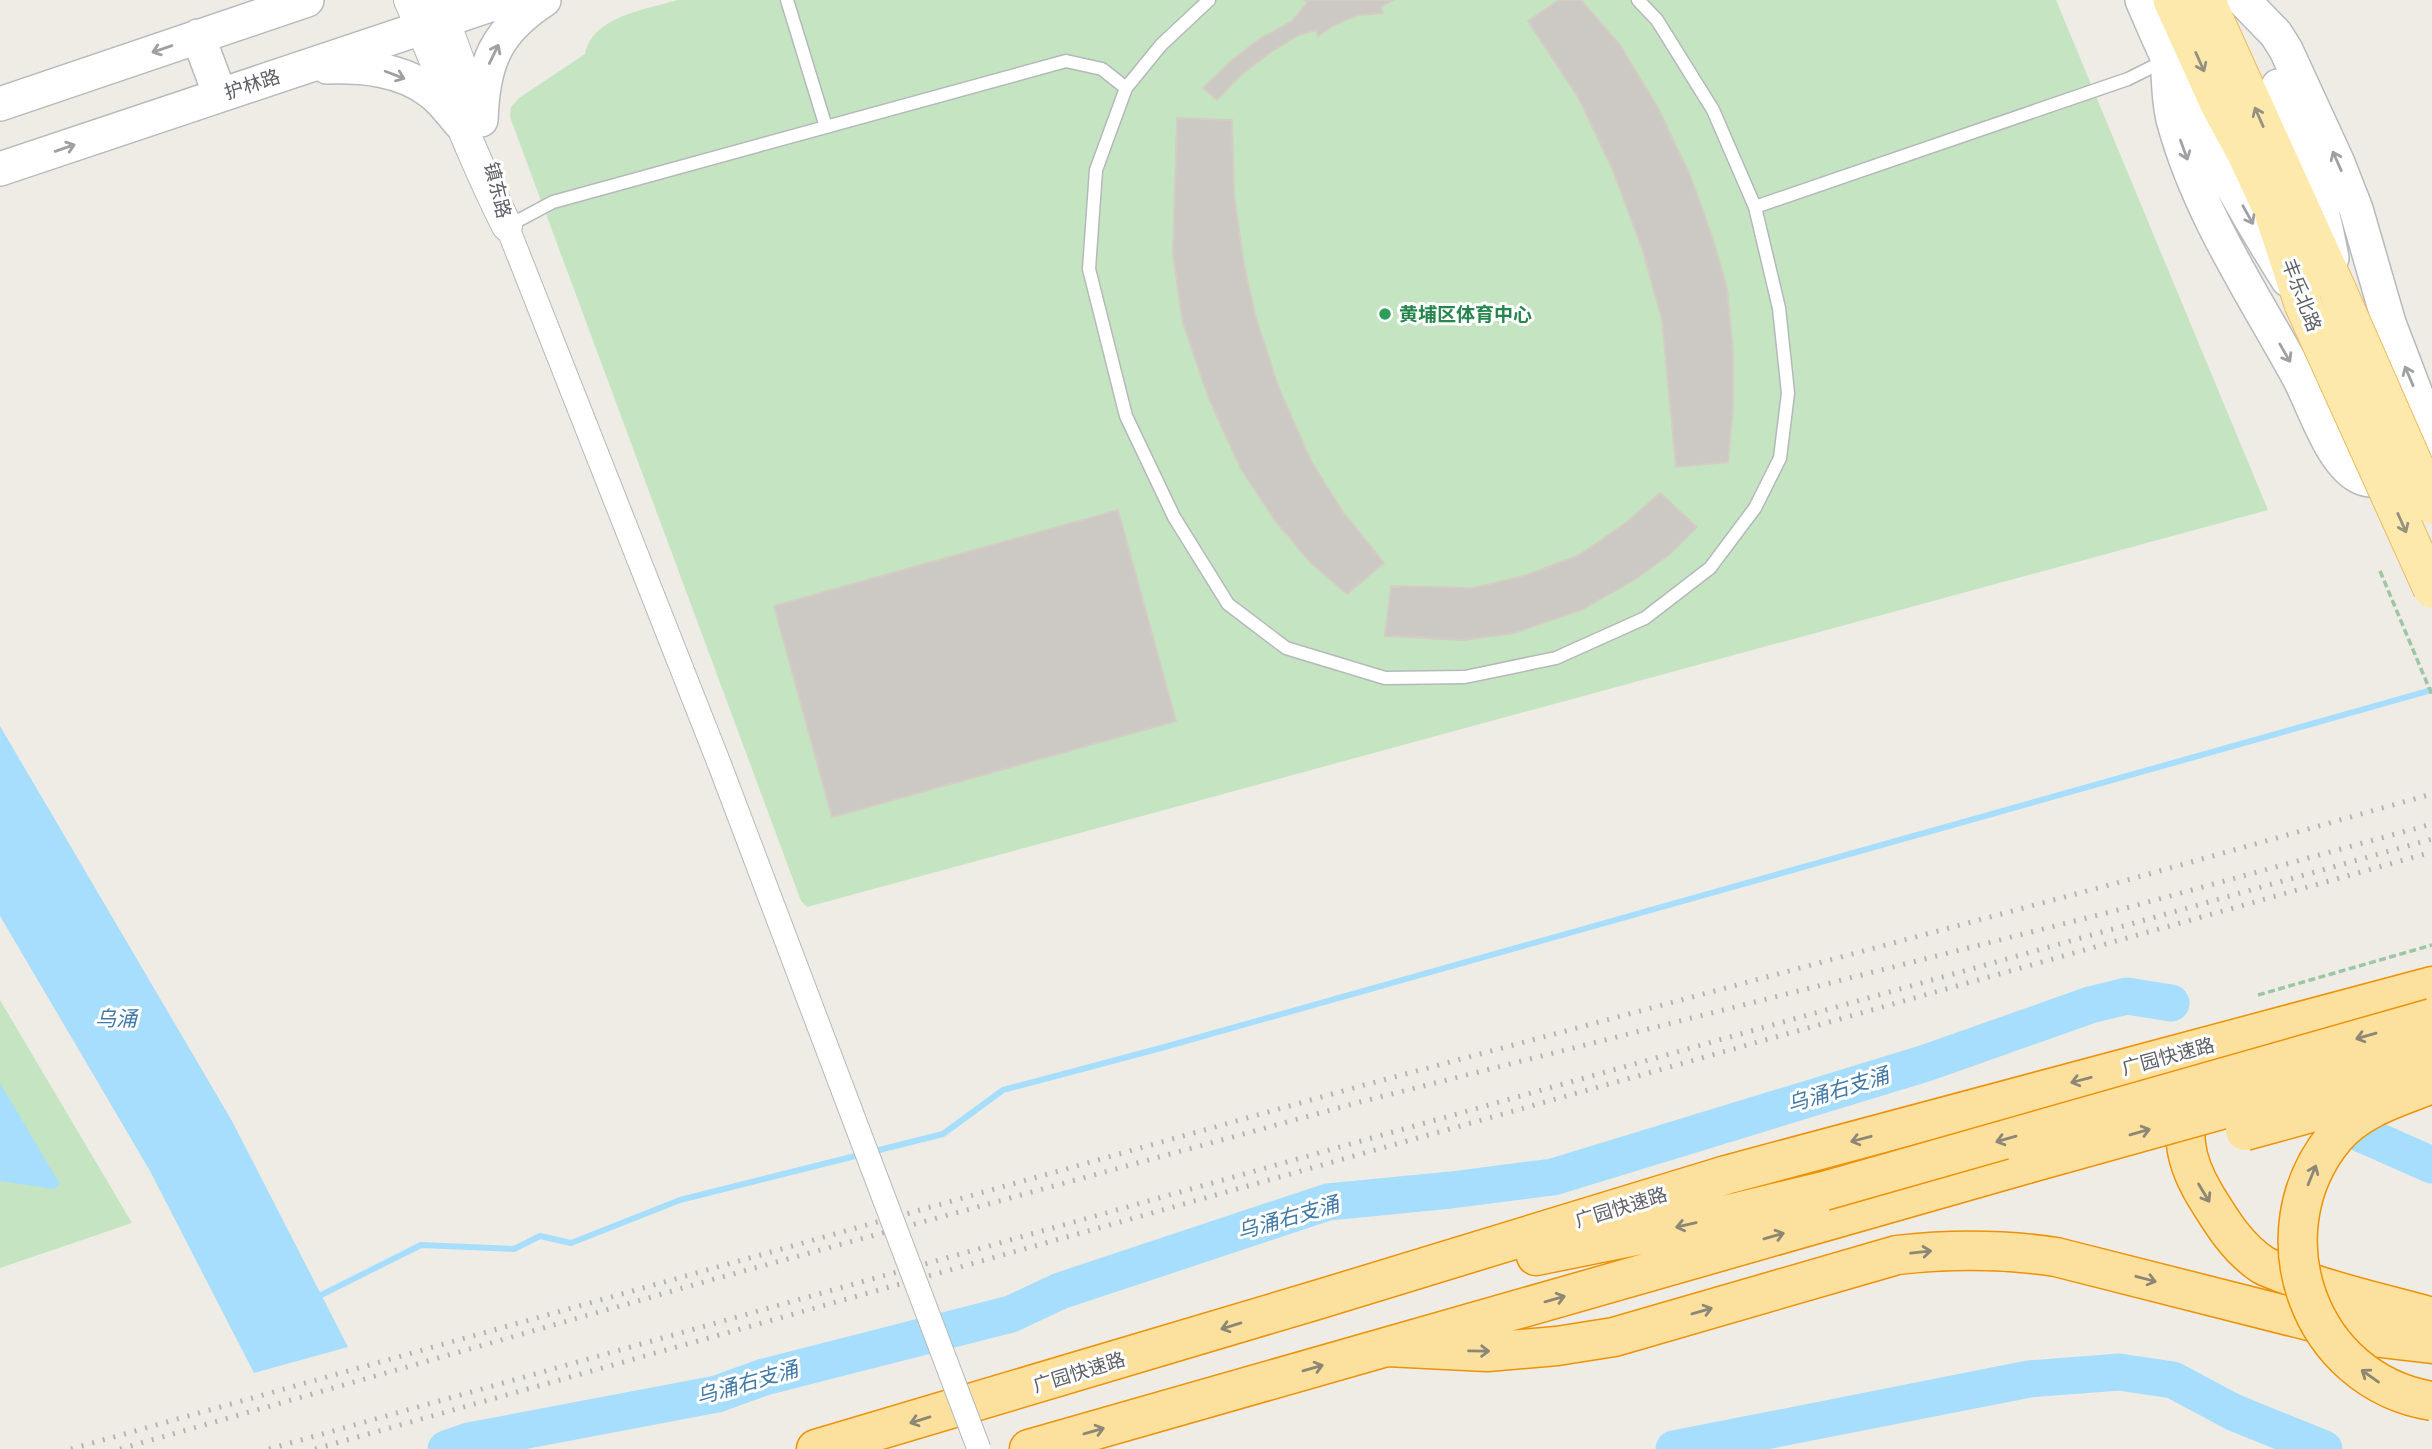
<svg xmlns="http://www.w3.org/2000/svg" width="2432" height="1449" font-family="Commissioner,'Noto Sans SC',sans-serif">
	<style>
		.green { fill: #c5e5c2 }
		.water { fill: #a7defd }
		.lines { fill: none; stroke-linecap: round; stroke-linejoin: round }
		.stream { stroke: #a7defd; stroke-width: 6 }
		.river { stroke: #a7defd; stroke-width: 37 }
		.building { fill: #ccc9c4; stroke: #d3cdc3; stroke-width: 2 }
		.service-casing { stroke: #b5b8bb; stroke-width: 15 }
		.minor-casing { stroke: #b5b8bb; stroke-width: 25 }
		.tertiary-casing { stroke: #b5b8bb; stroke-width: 32 }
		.secondary-casing { stroke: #b6babe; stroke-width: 36 }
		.primary-casing { stroke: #edba5f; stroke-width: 39 }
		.trunk-casing { stroke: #ed9207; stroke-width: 41 }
		.path { stroke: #9cc6a4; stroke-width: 3.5; stroke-dasharray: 7 3.5; stroke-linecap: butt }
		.service { stroke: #fff; stroke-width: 12 }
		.minor { stroke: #fff; stroke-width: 23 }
		.tertiary { stroke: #fff; stroke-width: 30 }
		.secondary { stroke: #fff; stroke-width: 33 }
		.primary { stroke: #fde9ac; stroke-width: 37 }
		.trunk { stroke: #fce09e; stroke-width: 38 }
		.rail { stroke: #b3b4b5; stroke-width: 5; stroke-dasharray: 2 9; stroke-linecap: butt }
		.minor-bridge-casing { stroke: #b5b8bb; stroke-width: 25; stroke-linecap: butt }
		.primary-bridge-casing { stroke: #edba5f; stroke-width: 39; stroke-linecap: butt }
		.trunk-bridge-casing { stroke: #ed9207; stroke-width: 41; stroke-linecap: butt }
		.minor-bridge { stroke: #fff; stroke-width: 23 }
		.primary-bridge { stroke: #fde9ac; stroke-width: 37 }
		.trunk-bridge { stroke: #fce09e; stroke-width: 38 }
		.oneway { stroke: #9ea0a3 }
		.oneway2 { stroke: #95917e }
		.oneway3 { stroke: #8d8776 }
		.leisure-dot { fill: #2e9e5b; stroke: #fff; stroke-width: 2.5 }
		.labels { text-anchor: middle; stroke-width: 6; stroke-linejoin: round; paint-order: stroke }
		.street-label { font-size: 19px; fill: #5d6165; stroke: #fff }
		.leisure-label { font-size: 19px; font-weight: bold; fill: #27864d; stroke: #fff; text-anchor: start }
		.water-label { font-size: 21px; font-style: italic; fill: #417aa6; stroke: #fff }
	</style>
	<rect width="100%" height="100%" fill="#efece5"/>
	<path class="green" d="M677,0H2056L2268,510L807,907L801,901L510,117L511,107L519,98L585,54C593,16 645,10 677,0Z
		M0,1000L132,1223L0,1268Z"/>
	<path class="water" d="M0,726L232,1121L348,1347L254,1373L150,1171L0,916Z
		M0,1083L60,1184L54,1189L0,1181Z"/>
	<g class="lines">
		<path class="stream" d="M317,1297L421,1245L514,1249L540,1236L571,1243L680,1200L943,1134L1003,1090L1161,1048L2432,690"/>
		<path class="river" d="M2321,1116L2432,1165
			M446,1449L469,1441L717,1394L764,1377L1011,1314L1060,1291L1328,1202L1451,1190L1553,1177L1926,1063L2090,1005L2127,996L2171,1003
			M1674,1449L2029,1379L2119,1372L2173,1380L2233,1412L2324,1449"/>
	</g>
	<path class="building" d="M1305,0H1393L1381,7L1383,13L1358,15L1334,25L1318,36L1316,30L1299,35L1271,52L1241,75L1217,100L1203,88L1231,61L1258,40L1292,21L1307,3Z
		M1559,0H1581L1620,45L1658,108L1689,173L1711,233L1727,288L1733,353V407L1728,462L1676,467L1662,320L1642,248L1612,168L1578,97L1528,21Z
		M1177,118L1232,120L1234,196L1244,264L1255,315L1278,386L1311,461L1343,512L1384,563L1347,594L1311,563L1276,522L1241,469L1209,399L1183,323L1173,255Z
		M1660,493L1697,527L1670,554L1634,580L1581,610L1514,633L1464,640L1385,636L1391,586L1473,588L1527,575L1579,555L1626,523Z
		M1118,510L1176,721L832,817L774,606Z"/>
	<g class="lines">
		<defs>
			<path id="service" d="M787,0L826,127
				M1209,0L1161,45L1126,88L1096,170L1089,269L1126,416L1174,517L1228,604L1286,648L1385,678L1465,677L1556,658L1645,618L1710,568L1755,508L1780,458L1788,393L1779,308L1755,207L1713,110L1657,20L1638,0
				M1755,207L2128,79L2166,60
				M508,226L553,202L1066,61L1102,69L1126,88"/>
			<path id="minor" d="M507,226L719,763"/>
			<path id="tertiary" d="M409,0C442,75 470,153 507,226
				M437,0L481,121"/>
			<path id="secondary" d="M2142,0C2183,97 2231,191 2288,280
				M198,36L220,95
				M2167,59C2169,80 2168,103 2174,123C2199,214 2253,294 2298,376C2313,403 2332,467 2362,478C2379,485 2397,474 2411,464C2423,455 2430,444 2429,428L2389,323L2356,209L2338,163L2286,50L2276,34L2243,0
				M327,67C362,66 402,69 431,92C442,100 452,114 461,124
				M2278,86C2304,141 2321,197 2332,258
				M0,104L307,0
				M481,120C483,63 495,32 544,0
				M0,169L505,0"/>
			<path id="primary" d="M2172,0L2220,106L2246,154L2273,212L2303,304
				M2206,0L2338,291"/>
			<path id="trunk" d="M2196,1089C2179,1129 2183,1158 2205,1195C2221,1221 2237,1248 2263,1265C2272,1270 2284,1273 2293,1277C2338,1294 2386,1304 2432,1317
				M1536,1256L1655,1232L1824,1191
				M1387,1347L1487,1352L1557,1346L1614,1337L1897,1255C1951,1249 2002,1249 2056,1257L2372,1337L2432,1344
				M816,1449L1320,1299L1726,1175L2432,986
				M1029,1449L2027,1164"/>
		</defs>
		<use href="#service" class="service-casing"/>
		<use href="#minor" class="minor-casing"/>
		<use href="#tertiary" class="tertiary-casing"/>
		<use href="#secondary" class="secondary-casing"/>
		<use href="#primary" class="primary-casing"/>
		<use href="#trunk" class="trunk-casing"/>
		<path class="path" d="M2380,571L2432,695
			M2258,995L2432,945"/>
		<use href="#service" class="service"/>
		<use href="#minor" class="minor"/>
		<use href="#tertiary" class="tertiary"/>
		<use href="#secondary" class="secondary"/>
		<use href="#primary" class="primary"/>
		<use href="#trunk" class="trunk"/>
		<path class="rail" d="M71,1449L1357,1087L2124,881L2432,794
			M120,1449L711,1280L1360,1102L2130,907L2432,824
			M269,1449L2432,839
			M315,1449L2432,852"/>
		<defs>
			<path id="minor-bridge" d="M719,763L979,1449"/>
			<path id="primary-bridge" d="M2338,291L2432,505
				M2303,304L2432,589"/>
			<path id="trunk-bridge" d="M2432,1084C2399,1097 2359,1108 2335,1137C2256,1233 2309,1381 2432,1401
				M2245,1131L2376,1095
				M2027,1164L2432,1051
				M1824,1191L2432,1018"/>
		</defs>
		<use href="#minor-bridge" class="minor-bridge-casing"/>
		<use href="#primary-bridge" class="primary-bridge-casing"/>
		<use href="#trunk-bridge" class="trunk-bridge-casing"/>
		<use href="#minor-bridge" class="minor-bridge"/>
		<use href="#primary-bridge" class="primary-bridge"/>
		<use href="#trunk-bridge" class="trunk-bridge"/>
	</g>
	<defs><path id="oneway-shaft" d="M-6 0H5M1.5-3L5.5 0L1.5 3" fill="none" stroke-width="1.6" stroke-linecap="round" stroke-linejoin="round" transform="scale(1.75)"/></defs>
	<g class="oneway">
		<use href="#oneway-shaft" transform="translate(162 49) rotate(161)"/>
		<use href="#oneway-shaft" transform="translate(494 54) rotate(-64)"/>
		<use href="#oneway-shaft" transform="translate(395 75) rotate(21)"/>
		<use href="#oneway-shaft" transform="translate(65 148) rotate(-19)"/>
		<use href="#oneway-shaft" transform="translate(2184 150) rotate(70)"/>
		<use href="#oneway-shaft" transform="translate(2337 161) rotate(-114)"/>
		<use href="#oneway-shaft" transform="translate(2248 215) rotate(61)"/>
		<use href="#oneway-shaft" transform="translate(2285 353) rotate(60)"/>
		<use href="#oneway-shaft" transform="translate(2409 376) rotate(-113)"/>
	</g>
	<g class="oneway2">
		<use href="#oneway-shaft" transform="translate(2200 62) rotate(66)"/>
		<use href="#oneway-shaft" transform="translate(2259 117) rotate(-114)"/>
		<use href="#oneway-shaft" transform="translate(2402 523) rotate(66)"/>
	</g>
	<g class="oneway3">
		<use href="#oneway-shaft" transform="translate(2366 1036) rotate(164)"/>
		<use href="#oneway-shaft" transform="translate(2081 1080) rotate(165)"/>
		<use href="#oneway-shaft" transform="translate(2140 1132) rotate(-16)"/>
		<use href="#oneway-shaft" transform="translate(1861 1139) rotate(165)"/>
		<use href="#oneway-shaft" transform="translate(2006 1139) rotate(164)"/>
		<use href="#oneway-shaft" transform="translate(2312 1175) rotate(-68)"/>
		<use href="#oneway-shaft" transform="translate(2204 1193) rotate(59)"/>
		<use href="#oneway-shaft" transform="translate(1686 1225) rotate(167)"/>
		<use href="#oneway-shaft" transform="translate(1774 1236) rotate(-16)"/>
		<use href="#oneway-shaft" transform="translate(1921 1252) rotate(-6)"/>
		<use href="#oneway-shaft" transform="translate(2146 1279) rotate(15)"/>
		<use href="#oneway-shaft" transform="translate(1555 1299) rotate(-16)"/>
		<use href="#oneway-shaft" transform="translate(1702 1311) rotate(-16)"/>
		<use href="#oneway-shaft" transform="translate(1231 1326) rotate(163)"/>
		<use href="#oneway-shaft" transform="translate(1479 1351) rotate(1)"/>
		<use href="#oneway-shaft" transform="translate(1313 1368) rotate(-16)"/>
		<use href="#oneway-shaft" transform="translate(2370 1376) rotate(-145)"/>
		<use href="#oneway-shaft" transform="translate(920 1420) rotate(163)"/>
		<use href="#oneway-shaft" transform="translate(1094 1431) rotate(-16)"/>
	</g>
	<circle class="leisure-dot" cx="1385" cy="314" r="7"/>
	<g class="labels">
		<g class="street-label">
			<text transform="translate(252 84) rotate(-18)" y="7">护林路</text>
			<text transform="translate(498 190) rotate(76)" y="7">镇东路</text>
			<text transform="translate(2302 295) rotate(69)" y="7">丰乐北路</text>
			<text transform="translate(2168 1056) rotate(-15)" y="7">广园快速路</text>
			<text transform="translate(1621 1207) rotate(-17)" y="7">广园快速路</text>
			<text transform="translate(1079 1372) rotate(-17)" y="7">广园快速路</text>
		</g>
		<g class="leisure-label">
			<text x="1399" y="321">黄埔区体育中心</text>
		</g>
		<g class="water-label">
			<text x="116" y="1026">乌涌</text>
			<text transform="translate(1838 1090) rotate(-17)" y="7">乌涌右支涌</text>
			<text transform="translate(1288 1218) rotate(-16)" y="7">乌涌右支涌</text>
			<text transform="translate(747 1383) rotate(-16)" y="7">乌涌右支涌</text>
		</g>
	</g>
</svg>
